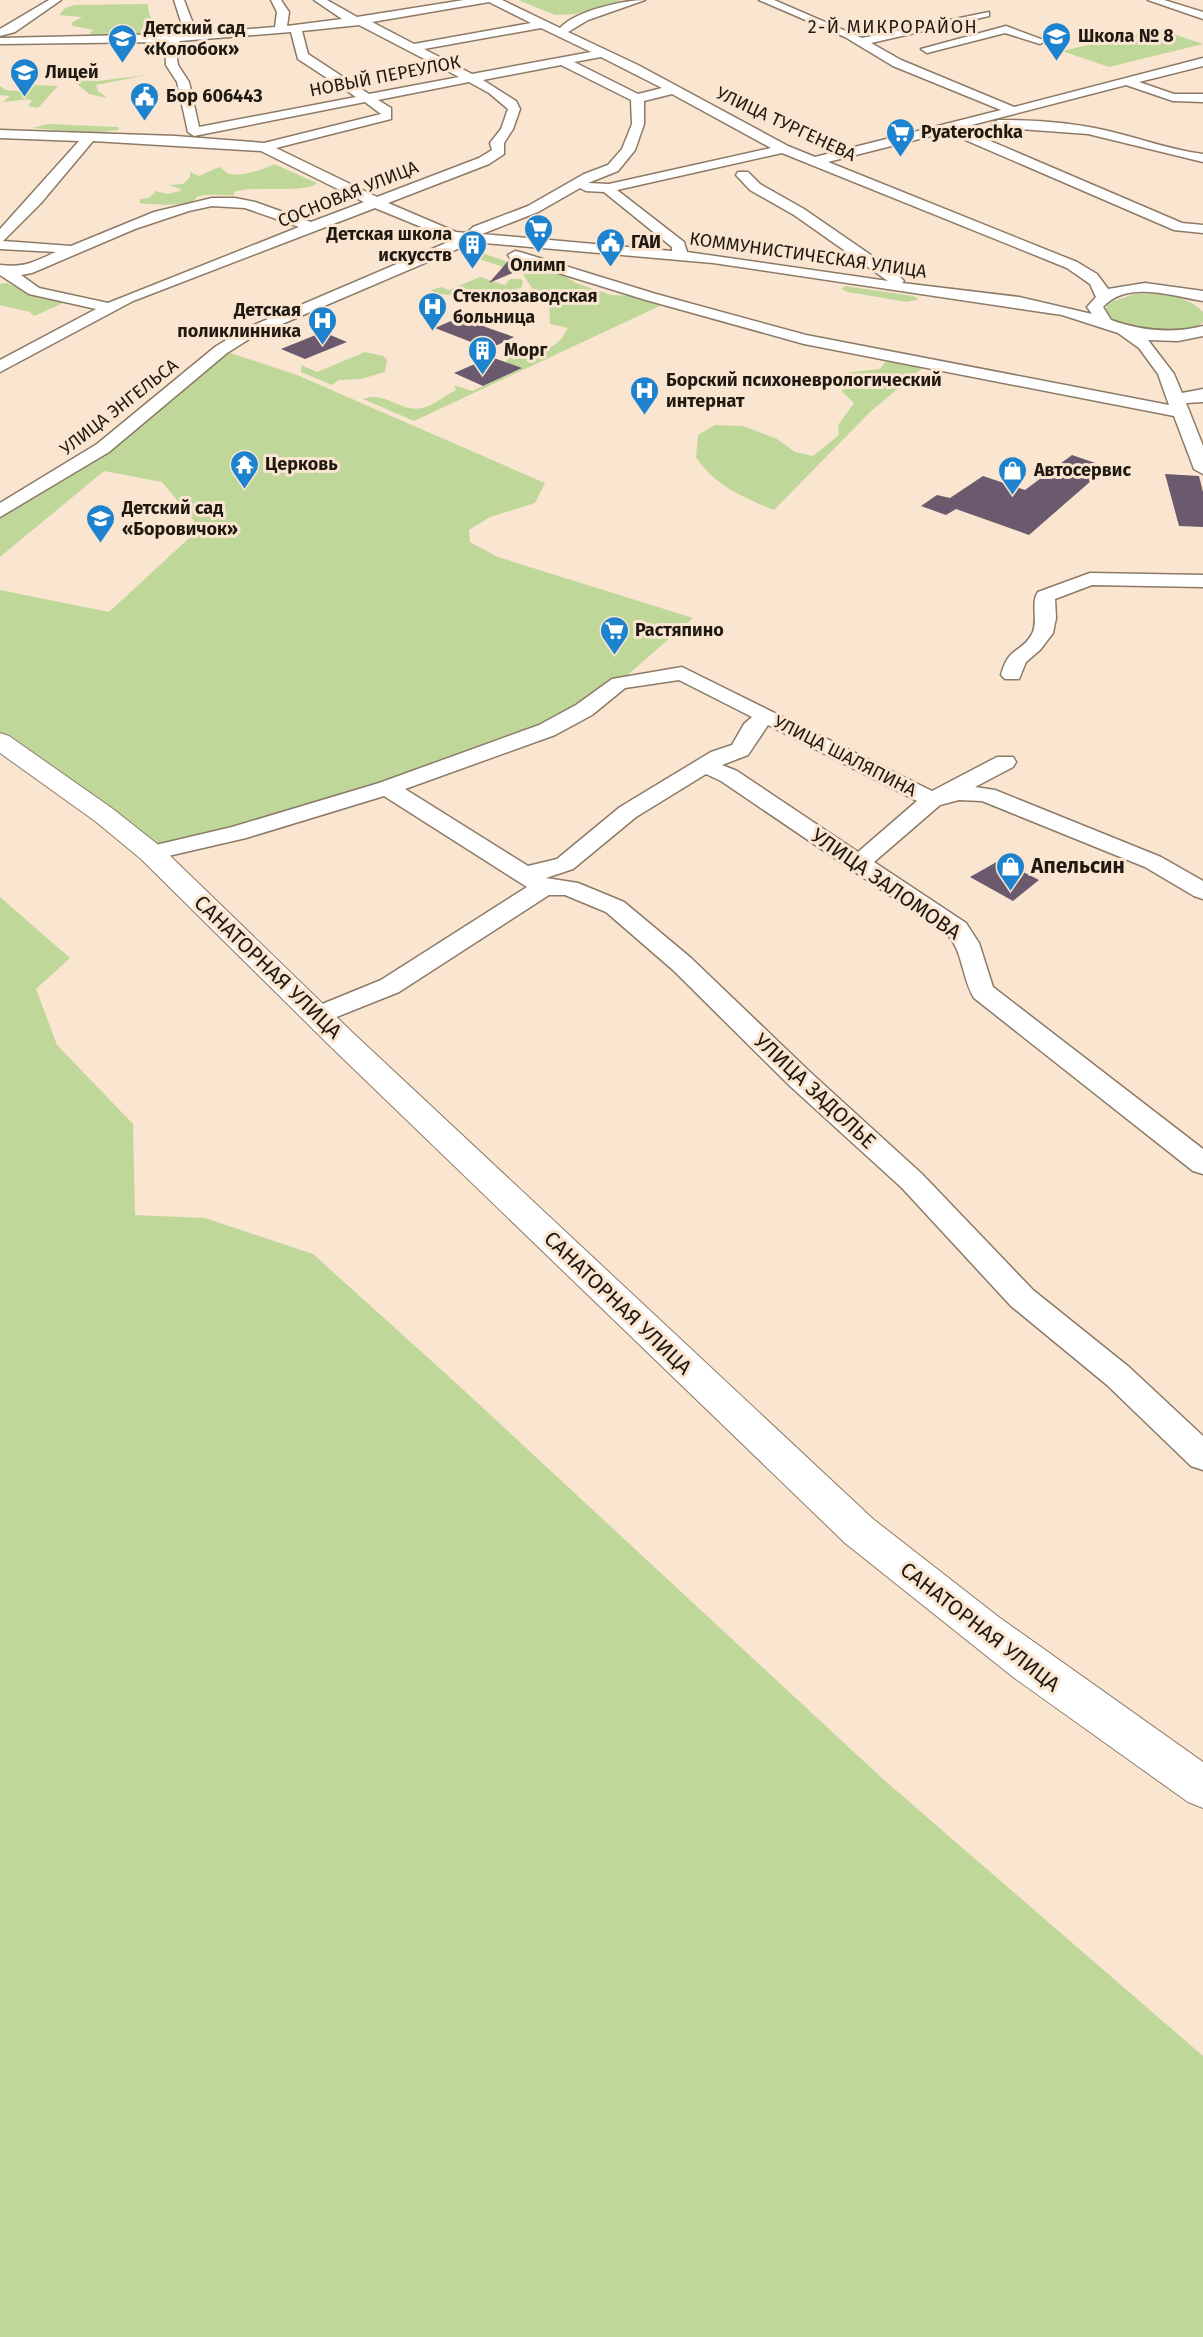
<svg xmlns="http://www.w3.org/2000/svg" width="1203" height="2337" font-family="'Fira Sans',sans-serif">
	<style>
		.green { fill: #c0d79a }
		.building { fill: #6b5a6d }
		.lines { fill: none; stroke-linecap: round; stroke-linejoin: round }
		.minor-casing { stroke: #8c7a67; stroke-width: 3 }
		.major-casing { stroke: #8c7a67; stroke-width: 2 }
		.minor { fill: #fff; fill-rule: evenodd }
		.major { fill: #fff; fill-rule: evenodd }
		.labels { text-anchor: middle; stroke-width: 6; stroke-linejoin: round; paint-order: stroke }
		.far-neighbourhood-label { font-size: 18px; letter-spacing: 1.5px; fill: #201911; stroke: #f9e5d0 }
		.far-poi-label { font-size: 18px; font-weight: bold; fill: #201911; stroke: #f9e5d0; text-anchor: start }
		.far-street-label { font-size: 18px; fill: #201911; stroke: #f9e5d0 }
		.poi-label { font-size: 21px; font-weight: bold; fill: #201911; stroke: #f9e5d0; text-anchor: start }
		.street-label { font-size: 21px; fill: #201911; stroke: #f9e5d0 }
	</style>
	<rect width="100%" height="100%" fill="#f9e5d0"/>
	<path class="green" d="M518,0H622L575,14L555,15Z
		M148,4L149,14L154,22L165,23L155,24L153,29L164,33L91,37L90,33L94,30L73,26L71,23L82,17L59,15L65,8L75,5Z
		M1158,29L1203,44L1109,67L1062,51Z
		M147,75L96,85L98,91L107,98L89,94L77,84L81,79L98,81Z
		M35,85L58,86L38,108L28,106L32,101L29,99L3,102L10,96L0,95V86L6,90L27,92Z
		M48,124L118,127L119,130L93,133L32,128Z
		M274,164L317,183C307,194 253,185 234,192V195C223,196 211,193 200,196C192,198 200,197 193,201C184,206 150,205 140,203V199L149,198L156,191L167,194L180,191L181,189L169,185L183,184L190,177V172L199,176L219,167C222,168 224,171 227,173C237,178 267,169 274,164Z
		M476,251L520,266L558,272L576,283L611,295L636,296L664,304L414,421L363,399C385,390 401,413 422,408C434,406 445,395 456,390L454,385L472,391L521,369L506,363L509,354C533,348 554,357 568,328L550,324L549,304L531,287L523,274L468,255Z
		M480,277L505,285L510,279H521L523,282L521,288L495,294L490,301L480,303L455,295L435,294L431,290L441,287L449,290Z
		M7,283L38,297L68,301L34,316L30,312L0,305V284Z
		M845,286L913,296L919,299L907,302L848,292L841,289Z
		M1134,294C1157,293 1186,294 1203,312V322C1185,340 1117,333 1105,311L1108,303Z
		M221,350L297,375L545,483L535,503L490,517L469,530L470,542L498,557L693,618L600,699L514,743L151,853L0,741V590L109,612L200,528L162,482L104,471L0,557V511L55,479Z
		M365,352L383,356L387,360L385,372L361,379L339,380L332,385L301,372V365L317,372Z
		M894,360L925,366L870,412L774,510C743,497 715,486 696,457L698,435L715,425L743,426L777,439L795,452L813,456L839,435L838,425L854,403L842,392L844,373L880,369L885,362Z
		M0,897L70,958L36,989L57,1045L133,1124L135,1215L205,1218L313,1254L456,1383L884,1780L1203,2056V2337H0Z"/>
	<path class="building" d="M509,260L529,266L489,283Z
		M460,317L491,329L514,337L489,349L435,328Z
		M323,332L347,342L305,359L281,349Z
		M491,357L522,368L483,386L454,373Z
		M1072,455L1107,467L1029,535L956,509L946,515L921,506L937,495L950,498L983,476L1025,490Z
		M1165,474L1199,476L1203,492V527L1179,526Z
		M1000,860L1039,880L1013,901L970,877Z"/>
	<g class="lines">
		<defs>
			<path id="minor" d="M49,0H61L15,32L0,36V29Z
				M174,0H184L195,29L190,34L275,27L277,12L271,0H281L289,12L287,26L342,19L314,0H327L357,17L464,0H502L560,28C575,11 623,0 645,0L588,20L568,32L638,65L788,146L815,157L1001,110L893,66L845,37L759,0H774L862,38L989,12V16L871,43L901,60L1014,107L1203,58V66L1139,82L1174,94H1203V102L1173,101L1126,85L960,128L1182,223L1203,225V233L1174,230L947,132L828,162L1077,262L1097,274L1108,289L1145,283L1203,291V301C1172,296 1127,280 1103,307L1111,320C1142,331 1171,334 1203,326V336L1178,341L1148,340L1174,374L1182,393L1203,389V402L1186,403L1203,446V474L1194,469L1174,416L804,344L646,300L510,258L508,255L515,251L520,252L656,294L806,335L1169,405L1158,374L1139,348L1118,333L1062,315L713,263L474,242L254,336L227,353L109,452L0,517V503L97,444L215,347L242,330L453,240L375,208L133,301L0,372V360L96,309L29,294L0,275V265C25,268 33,262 56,252L0,249V229L79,141L0,138V130L175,136L264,143L381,114L365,102L194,136L188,132L177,82L166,65L165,42L0,44V38L174,34L183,28ZM489,2L531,23L414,44L372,22ZM359,25L459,77L369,94L308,54L302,31ZM541,28L591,52L472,74L424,49ZM291,32L298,59L356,97L199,127L189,82L178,65L175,45L180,41ZM601,57L662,88L638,94L574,62ZM561,65L631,100L632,124L622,149L608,165L584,174L528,206L473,227L467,233L456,232L388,203L489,164L504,154V143L513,129L520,109L516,101L483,80ZM469,82L489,93L508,109L501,129L490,143L492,150L479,158L377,197L276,148L391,119V108L378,100ZM672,94L771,148L609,184L588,183L618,171L635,150L644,124V101ZM93,141L261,151L364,202L311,222L255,202L235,198H212L154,212L71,246L3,241L41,203ZM782,153L1067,268L1090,284L1096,297L1087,307L1092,314L1019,297L902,283L904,281L894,271L804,209L760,184L748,172H738L736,175L750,190L794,215L888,281L687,252L684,242L617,190ZM580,188L586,191L604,192L672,247V251L482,234L538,212ZM212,206L245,208L299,227L108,303L39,288L21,275L32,273L135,229L189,211Z
				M1148,0H1164L1203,12V19Z
				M1006,26L1046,41L1040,44L1005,33L927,53L921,49Z
				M998,120C1034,120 1069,122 1104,130C1137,137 1169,150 1203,154V162L1088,134L993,127L992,124Z
				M1090,573L1203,575V587L1092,585L1055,599L1056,618L1053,633L1040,650L1026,662L1019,679H1005L1001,675C1009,645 1021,654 1032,634C1039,621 1030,603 1038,592Z
				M682,667L932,791L997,757H1013L1016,762L1013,767L975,787L995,790L1161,857L1203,881V899L1194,896L1145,867L982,801L959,800L940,805L874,862L966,923L979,943L993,987L1203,1149V1174L1193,1171L974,998C962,978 963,952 948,935L721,781L706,774L636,817L573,869L546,878L578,883L624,902L691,958L810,1072L922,1174L1033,1290L1129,1367L1203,1436V1470L1191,1466L1107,1385L1011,1306L902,1188L790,1086L673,970L606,912L565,895H549L399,992L319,1024L310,1021L306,1015L310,1009L381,980L527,887L384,796L246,838L151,860L143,858L139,853L143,848L232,827L379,783L539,725L576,705L612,679ZM679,680L752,717L744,724L732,745L711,752L620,807L557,859L528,866L405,789L555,735L592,715L625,688ZM768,725L917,801L858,852L737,771L722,765L748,755Z"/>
			<path id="major" d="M0,733L9,736L113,809L161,847L352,1032L873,1519L1000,1618L1203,1762V1808L1188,1802L1013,1677L845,1543L330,1046L141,859L95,821L0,753Z"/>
		</defs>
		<use href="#minor" class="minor-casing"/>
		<use href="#major" class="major-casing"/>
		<use href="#minor" class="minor"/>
		<use href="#major" class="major"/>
	</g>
	<defs>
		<symbol id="school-pin" viewBox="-11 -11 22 30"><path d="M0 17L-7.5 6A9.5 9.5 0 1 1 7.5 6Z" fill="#1e83ce" stroke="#f9e5d0"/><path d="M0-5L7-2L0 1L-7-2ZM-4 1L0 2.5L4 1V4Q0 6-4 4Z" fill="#fff"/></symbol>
		<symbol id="civic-pin" viewBox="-11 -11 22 30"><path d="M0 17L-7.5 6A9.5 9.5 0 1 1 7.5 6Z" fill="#1e83ce" stroke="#f9e5d0"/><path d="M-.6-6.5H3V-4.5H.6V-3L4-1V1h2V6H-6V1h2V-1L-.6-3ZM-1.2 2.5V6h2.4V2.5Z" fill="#fff"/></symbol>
		<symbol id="supermarket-pin" viewBox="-11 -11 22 30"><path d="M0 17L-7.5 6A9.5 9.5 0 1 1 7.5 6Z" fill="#1e83ce" stroke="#f9e5d0"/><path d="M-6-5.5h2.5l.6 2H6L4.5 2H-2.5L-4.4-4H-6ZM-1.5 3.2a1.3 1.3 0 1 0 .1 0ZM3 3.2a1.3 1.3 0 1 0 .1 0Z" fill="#fff"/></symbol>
		<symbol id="building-pin" viewBox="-11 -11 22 30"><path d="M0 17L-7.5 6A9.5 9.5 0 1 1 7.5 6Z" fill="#1e83ce" stroke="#f9e5d0"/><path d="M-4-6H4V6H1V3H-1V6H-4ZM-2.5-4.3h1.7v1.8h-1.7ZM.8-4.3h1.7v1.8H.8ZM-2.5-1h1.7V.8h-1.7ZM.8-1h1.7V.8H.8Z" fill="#fff"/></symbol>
		<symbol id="hospital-pin" viewBox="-11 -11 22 30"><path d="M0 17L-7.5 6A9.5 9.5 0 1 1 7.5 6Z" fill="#1e83ce" stroke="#f9e5d0"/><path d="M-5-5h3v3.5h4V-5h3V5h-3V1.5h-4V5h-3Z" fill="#fff"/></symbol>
		<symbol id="temple-pin" viewBox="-11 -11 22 30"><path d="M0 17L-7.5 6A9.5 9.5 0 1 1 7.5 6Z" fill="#1e83ce" stroke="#f9e5d0"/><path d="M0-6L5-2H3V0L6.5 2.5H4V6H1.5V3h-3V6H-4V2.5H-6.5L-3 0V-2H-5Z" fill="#fff"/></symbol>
		<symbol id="shop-pin" viewBox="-11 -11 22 30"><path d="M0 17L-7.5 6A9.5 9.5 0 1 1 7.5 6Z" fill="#1e83ce" stroke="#f9e5d0"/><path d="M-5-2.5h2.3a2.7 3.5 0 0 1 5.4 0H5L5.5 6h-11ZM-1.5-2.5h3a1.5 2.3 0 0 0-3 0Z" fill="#fff"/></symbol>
	</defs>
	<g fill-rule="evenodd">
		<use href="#school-pin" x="1040" y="20" width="33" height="45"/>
		<use href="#school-pin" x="106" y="22" width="33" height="45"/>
		<use href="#school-pin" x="8" y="56" width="33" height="45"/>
		<use href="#civic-pin" x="128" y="80" width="33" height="45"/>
		<use href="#supermarket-pin" x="884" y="116" width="33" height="45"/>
		<use href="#supermarket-pin" x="522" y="212" width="33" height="45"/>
		<use href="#civic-pin" x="594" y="226" width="33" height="45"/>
		<use href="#building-pin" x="456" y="228" width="33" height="45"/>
		<use href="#hospital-pin" x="416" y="290" width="33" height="45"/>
		<use href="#hospital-pin" x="306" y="304" width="33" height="45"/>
		<use href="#building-pin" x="466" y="334" width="33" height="45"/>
		<use href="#hospital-pin" x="628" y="374" width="33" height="45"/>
		<use href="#temple-pin" x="228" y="448" width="33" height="45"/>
		<use href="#shop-pin" x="996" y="454" width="33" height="45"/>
		<use href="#school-pin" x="84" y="502" width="33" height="45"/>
		<use href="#supermarket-pin" x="598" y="614" width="33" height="45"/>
		<use href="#shop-pin" x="994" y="850" width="33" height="45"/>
	</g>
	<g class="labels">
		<g class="far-neighbourhood-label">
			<text x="893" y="33">2-Й МИКРОРАЙОН</text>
		</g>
		<g class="far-poi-label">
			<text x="144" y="34">Детский сад<tspan x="144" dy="21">«Колобок»</tspan></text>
			<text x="1078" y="42">Школа № 8</text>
			<text x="45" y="78">Лицей</text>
			<text x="166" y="102">Бор 606443</text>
			<text x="921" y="138">Pyaterochka</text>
			<text x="452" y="240" text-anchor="end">Детская школа<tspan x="452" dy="21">искусств</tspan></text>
			<text x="631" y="248">ГАИ</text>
			<text x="538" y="271" text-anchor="middle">Олимп</text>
			<text x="453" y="302">Стеклозаводская<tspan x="453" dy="21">больница</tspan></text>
			<text x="301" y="316" text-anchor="end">Детская<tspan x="301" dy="21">поликлинника</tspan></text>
			<text x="504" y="356">Морг</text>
			<text x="666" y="386">Борский психоневрологический<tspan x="666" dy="21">интернат</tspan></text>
			<text x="265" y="470">Церковь</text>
			<text x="1034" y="476">Автосервис</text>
			<text x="122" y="514">Детский сад<tspan x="122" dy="21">«Боровичок»</tspan></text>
			<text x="635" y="636">Растяпино</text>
		</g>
		<g class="far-street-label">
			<text transform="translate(385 76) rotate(-11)" y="6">НОВЫЙ ПЕРЕУЛОК</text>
			<text transform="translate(786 124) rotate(25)" y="6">УЛИЦА ТУРГЕНЕВА</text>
			<text transform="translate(348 194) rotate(-22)" y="6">СОСНОВАЯ УЛИЦА</text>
			<text transform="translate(808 255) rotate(8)" y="6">КОММУНИСТИЧЕСКАЯ УЛИЦА</text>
			<text transform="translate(119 407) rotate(-38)" y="6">УЛИЦА ЭНГЕЛЬСА</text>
			<text transform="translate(845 756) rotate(27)" y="6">УЛИЦА ШАЛЯПИНА</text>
		</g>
		<g class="poi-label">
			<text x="1031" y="873">Апельсин</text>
		</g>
		<g class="street-label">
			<text transform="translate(886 884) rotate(35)" y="7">УЛИЦА ЗАЛОМОВА</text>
			<text transform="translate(268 967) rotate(44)" y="7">САНАТОРНАЯ УЛИЦА</text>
			<text transform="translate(815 1091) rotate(43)" y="7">УЛИЦА ЗАДОЛЬЕ</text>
			<text transform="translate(618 1303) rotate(44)" y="7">САНАТОРНАЯ УЛИЦА</text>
			<text transform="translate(980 1627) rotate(38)" y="7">САНАТОРНАЯ УЛИЦА</text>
		</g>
	</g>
</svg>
